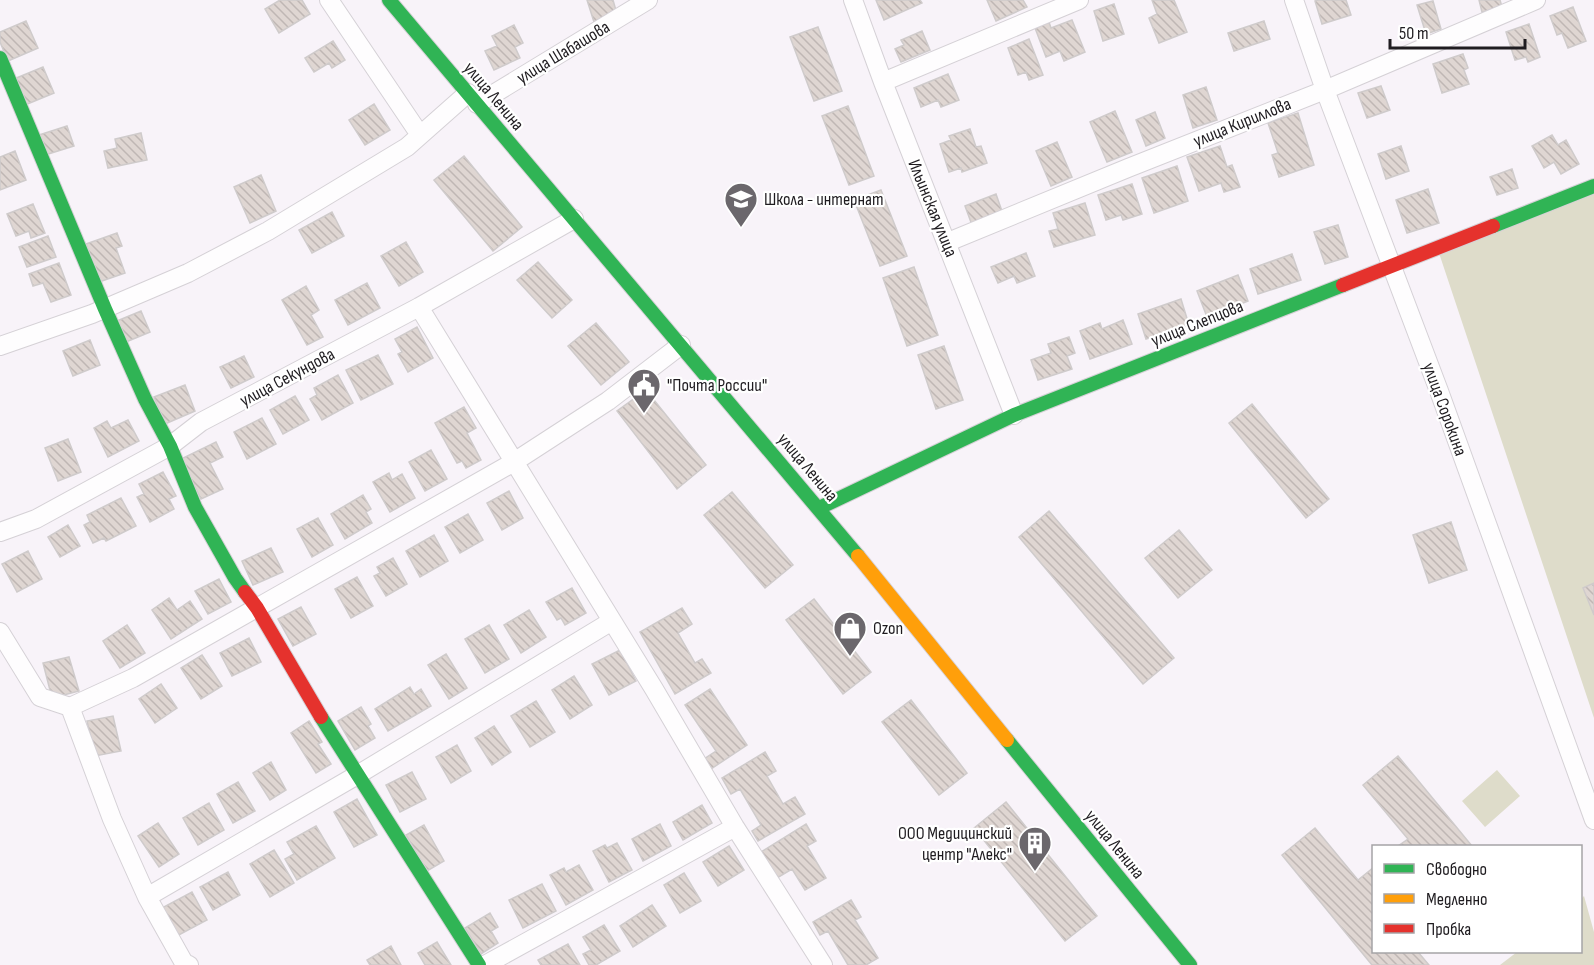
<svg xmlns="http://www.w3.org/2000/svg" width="1594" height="965" font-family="'Sofia Sans Condensed',sans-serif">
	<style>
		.park { fill: #dedcca }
		.building { fill: url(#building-back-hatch); stroke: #cfcbcb; stroke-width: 1.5 }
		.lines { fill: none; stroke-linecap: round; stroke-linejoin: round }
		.street-casing { stroke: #d5d1d6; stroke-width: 20 }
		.fast-casing { stroke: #d5d1d6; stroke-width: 16 }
		.slow-casing { stroke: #d5d1d6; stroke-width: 16 }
		.jam-casing { stroke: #d5d1d6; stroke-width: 16 }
		.street { stroke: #fefdfe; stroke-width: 18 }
		.fast { stroke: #30b455; stroke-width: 14 }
		.slow { stroke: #ff9f0a; stroke-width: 14 }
		.jam { stroke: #e5322d; stroke-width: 14 }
		.labels { text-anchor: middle; stroke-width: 4.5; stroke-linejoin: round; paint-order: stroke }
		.street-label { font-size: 18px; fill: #1f1c20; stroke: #fff }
		.poi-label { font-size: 18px; fill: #1f1c20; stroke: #fff; text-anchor: start }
	</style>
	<defs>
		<pattern id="building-back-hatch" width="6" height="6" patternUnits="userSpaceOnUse" patternTransform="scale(1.5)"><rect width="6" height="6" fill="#dfd6d2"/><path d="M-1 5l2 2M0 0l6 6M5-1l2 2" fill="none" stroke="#bfb7b4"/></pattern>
	</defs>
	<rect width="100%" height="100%" fill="#f8f3f9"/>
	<path class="park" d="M1594,194V718L1439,253Z
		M1497,770L1520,796L1485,827L1462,801Z
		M1584,896L1594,932V965H1500L1517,952H1580L1581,899Z"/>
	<path class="building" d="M280,0H302L310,14L279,33L265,9Z
		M587,0H613L617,14L594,22Z
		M876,0H920L922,3L884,20Z
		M987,0H1023L1027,7L996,21Z
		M1152,0H1174L1187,32L1159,43L1149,18L1157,14Z
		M1318,0H1346L1351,15L1322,24L1315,1Z
		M1479,0H1500L1502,7L1482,12Z
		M1433,1L1441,29L1426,34L1417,5Z
		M1114,4L1124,34L1103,41L1094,11Z
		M1573,7L1586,41L1568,48L1562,33L1557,35L1550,16Z
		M1072,20L1085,52L1064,61L1060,51L1046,57L1035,28L1049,22L1051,28Z
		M26,21L38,48L8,61L0,42V32Z
		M1264,21L1270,39L1234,51L1228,33Z
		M1529,24L1540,57L1528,62L1526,57L1515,60L1506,32Z
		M514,25L523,43L515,47L520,58L494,70L485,51L497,46L492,36Z
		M818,27L842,91L814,101L790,37Z
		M922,31L930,50L901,62L895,49L904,45L901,40Z
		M1029,39L1043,75L1029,80L1026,72L1018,75L1008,48Z
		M333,41L345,60L332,68L329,63L314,72L305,58Z
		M1463,54L1468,68L1464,70L1469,84L1442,93L1433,64Z
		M43,67L54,93L25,105L14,79Z
		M948,74L959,100L941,107L938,100L921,107L914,88Z
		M1381,86L1390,110L1367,118L1358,93Z
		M1206,87L1217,120L1193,128L1183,95Z
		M374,104L390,130L365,145L349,120Z
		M848,106L874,176L849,185L822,116Z
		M1115,111L1132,152L1107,162L1090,122Z
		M1155,112L1165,138L1146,146L1136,120Z
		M1298,113L1314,165L1279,177L1272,155L1278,153L1268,123Z
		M67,126L74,146L45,155L39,135Z
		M970,129L976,147L981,146L987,163L962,172L961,168L949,172L940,144L951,140L949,136Z
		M141,133L147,160L108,168L104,151L117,148L115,139Z
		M1552,135L1558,145L1566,140L1579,164L1561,174L1554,162L1544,168L1532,146Z
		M1057,142L1072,177L1051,186L1036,151Z
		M1220,146L1227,167L1232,165L1240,187L1224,192L1221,183L1199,191L1187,157Z
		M1401,146L1409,171L1386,179L1378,154Z
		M15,151L26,180L0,190V157Z
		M464,156L522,227L493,251L434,180Z
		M1177,166L1188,201L1154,213L1142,178Z
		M1512,169L1518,188L1497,195L1490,177Z
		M261,175L276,211L250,223L234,187Z
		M1132,184L1142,214L1123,220L1121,215L1106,220L1098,195Z
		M1428,189L1439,223L1407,233L1396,200Z
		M881,190L907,256L880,266L854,200Z
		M996,194L1003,214L972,225L965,206Z
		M1085,203L1095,235L1054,247L1049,231L1058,229L1053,213Z
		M33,204L45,233L31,238L29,231L16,236L7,214Z
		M332,212L344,236L312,253L299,230Z
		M1338,225L1348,257L1325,264L1314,232Z
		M117,233L122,246L116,248L125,273L99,282L86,244Z
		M48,236L56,257L27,267L19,247Z
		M406,242L423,272L399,286L381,256Z
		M1026,253L1035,276L1017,283L1014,276L998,283L991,267Z
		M1292,254L1301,280L1258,294L1250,269Z
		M538,262L572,300L552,318L517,280Z
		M59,263L71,295L51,302L43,283L33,286L29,274Z
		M914,267L938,335L907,346L883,278Z
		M1238,275L1248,301L1207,317L1197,291Z
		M367,283L380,308L348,325L335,300Z
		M306,286L319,310L311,315L323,337L307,345L282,300Z
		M1181,299L1189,325L1146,339L1138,314Z
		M141,311L150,332L126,342L117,321Z
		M1123,320L1132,344L1090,359L1080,331L1100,323L1102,329Z
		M596,323L629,362L601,385L568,346Z
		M417,327L433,358L408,372L398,354L402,352L395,339Z
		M1069,337L1075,353L1067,356L1072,369L1038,380L1031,360L1051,353L1048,344Z
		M90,340L100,365L73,376L63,351Z
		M944,346L963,400L936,409L918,355Z
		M378,355L393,384L361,400L346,370Z
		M244,356L254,377L231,388L220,367Z
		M338,375L353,403L322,420L310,399L317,395L314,388Z
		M185,385L195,411L165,424L154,397Z
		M646,390L706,465L677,489L617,411Z
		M295,396L309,420L283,434L270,410Z
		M1252,404L1329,499L1306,518L1229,423Z
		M464,407L476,428L467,433L481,460L466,468L462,461L457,463L435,423Z
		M262,418L276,444L247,459L234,432Z
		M128,420L139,441L108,457L94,428L107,421L111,428Z
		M68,439L81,472L58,481L45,448Z
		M216,442L223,457L210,463L223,489L201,499L181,459Z
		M431,450L447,479L425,491L409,462Z
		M163,472L176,496L169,499L174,509L150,522L137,497L144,494L139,484Z
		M389,473L392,480L402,474L415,498L390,512L373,482Z
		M509,491L523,518L502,530L487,503Z
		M732,492L793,565L765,588L704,515Z
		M363,495L371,509L366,512L372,523L345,539L331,514Z
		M121,498L136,526L106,541L104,538L93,543L84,525L90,522L87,515Z
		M1049,511L1174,658L1143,684L1019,537Z
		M468,514L483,540L460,553L445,527Z
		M318,518L333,545L312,557L297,529Z
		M1451,522L1467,570L1429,583L1413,535Z
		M68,525L80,546L60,557L48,537Z
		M1179,530L1212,570L1178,598L1145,558Z
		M434,535L448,561L420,577L406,551Z
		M271,548L283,572L253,585L242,561Z
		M28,551L42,579L17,592L2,564Z
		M393,558L407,584L386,596L374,576L380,573L377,567Z
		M357,577L373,606L351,618L335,589Z
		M219,579L231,602L208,614L195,591Z
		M1594,583V615L1583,588Z
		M572,588L586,613L565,625L561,618L557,620L546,602Z
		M169,598L177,610L190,601L202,619L171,639L152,610Z
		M814,599L871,672L843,694L786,620Z
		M301,607L316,634L293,646L278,619Z
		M682,608L692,624L678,633L695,663L702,659L711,673L675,694L640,632Z
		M529,610L546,637L521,653L504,625Z
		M127,625L145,653L120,668L103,641Z
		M489,625L509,659L485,673L465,639Z
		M249,638L261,662L232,676L220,653Z
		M620,650L636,681L609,695L592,664Z
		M446,654L467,688L449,699L428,665Z
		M202,655L222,686L201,699L181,668Z
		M69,657L79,691L52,698L43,663Z
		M574,676L592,705L570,719L552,690Z
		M161,684L177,708L155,723L139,699Z
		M410,687L414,694L421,689L431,706L388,731L375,709Z
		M710,689L747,745L711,769L704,759L716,751L685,705Z
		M911,700L967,773L939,795L882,722Z
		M536,701L555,732L530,747L511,716Z
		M361,707L371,724L368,726L375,738L355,750L338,721Z
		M113,716L121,751L95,756L87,721Z
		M309,721L322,742L318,744L331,764L316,773L291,733Z
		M494,726L511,752L492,765L475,738Z
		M457,745L471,771L451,783L436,757Z
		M765,752L776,771L767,776L783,804L795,797L805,814L758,841L752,831L761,825L740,789L731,794L722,778Z
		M1398,756L1472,846H1398L1408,839L1363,785Z
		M271,762L286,790L270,800L253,773Z
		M412,772L426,799L400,812L386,785Z
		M238,782L255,811L233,823L217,794Z
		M357,799L377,835L354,847L334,812Z
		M1006,802L1097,916L1065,941L974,828Z
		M209,803L224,830L198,845L183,818Z
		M702,805L712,823L683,840L673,822Z
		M158,823L179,854L159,867L138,836Z
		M660,824L671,846L643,861L632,839Z
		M806,824L816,841L807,846L826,878L805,890L792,869L777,878L761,852Z
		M424,825L444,861L427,871L406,835Z
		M316,826L335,858L297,880L285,859L294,854L287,842Z
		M1315,828L1358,880L1374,867V952H1418L1429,965H1372L1282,855Z
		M617,843L632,870L609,882L593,851L605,845L607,848Z
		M729,846L744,870L718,886L703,862Z
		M274,850L294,883L270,897L250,864Z
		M579,865L593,890L566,905L550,875L564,868L566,872Z
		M228,872L240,895L213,910L200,887Z
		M684,873L701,901L680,913L664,885Z
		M542,884L556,911L523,928L509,900Z
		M192,892L207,920L175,937L160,909Z
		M851,900L861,917L855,920L878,958L866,965H848L828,931L820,935L813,922Z
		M652,905L666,926L633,947L620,926Z
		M490,913L498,927L491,931L498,943L481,954L465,928Z
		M604,925L620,951L596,965H589L583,954L591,950L583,937Z
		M437,942L451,965H425L418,953Z
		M568,944L580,965H541L538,960Z
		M391,946L401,965H370L367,960Z"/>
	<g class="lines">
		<defs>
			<path id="street" d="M329,0L420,135
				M853,0L883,82L1014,415
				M1294,0L1325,90L1439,391L1594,820
				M883,82L1079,0
				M477,104L648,0
				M948,242L1128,168L1325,90L1536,0
				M419,307L654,689L735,827L823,965
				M0,346L92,314L188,273L268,231L407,147L468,93
				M0,532L36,519L170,446L201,422L419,307L574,219
				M0,632L40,697L70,707L112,819L147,897L184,963L189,965
				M70,707L133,678L514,462L608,401L681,345
				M147,897L359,774L612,621
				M485,965L735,827"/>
			<path id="fast" d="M389,0L858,556
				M0,58L105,309L145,399L170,446L195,507L235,578L245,592
				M1493,226L1594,186
				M819,508L1014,415L1343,285
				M321,717L479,965
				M1007,740L1190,965"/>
			<path id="slow" d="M858,556L1007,740"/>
			<path id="jam" d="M1343,285L1493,226
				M245,592L257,608L321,717"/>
		</defs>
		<use href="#street" class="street-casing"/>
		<use href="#fast" class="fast-casing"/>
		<use href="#slow" class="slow-casing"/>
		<use href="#jam" class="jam-casing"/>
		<use href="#street" class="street"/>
		<use href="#fast" class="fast"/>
		<use href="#slow" class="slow"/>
		<use href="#jam" class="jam"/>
	</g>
	<defs>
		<symbol id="school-pin" viewBox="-11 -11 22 30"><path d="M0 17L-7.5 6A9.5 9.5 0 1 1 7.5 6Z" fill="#6b676c" stroke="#fff"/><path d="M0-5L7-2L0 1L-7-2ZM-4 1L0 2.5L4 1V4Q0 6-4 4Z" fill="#fff"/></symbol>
		<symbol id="civic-pin" viewBox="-11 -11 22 30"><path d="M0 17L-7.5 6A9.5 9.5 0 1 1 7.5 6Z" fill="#6b676c" stroke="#fff"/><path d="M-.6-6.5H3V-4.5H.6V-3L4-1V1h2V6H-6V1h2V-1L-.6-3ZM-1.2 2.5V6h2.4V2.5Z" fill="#fff"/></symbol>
		<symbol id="shop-pin" viewBox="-11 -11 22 30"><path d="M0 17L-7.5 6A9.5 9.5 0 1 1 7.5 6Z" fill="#6b676c" stroke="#fff"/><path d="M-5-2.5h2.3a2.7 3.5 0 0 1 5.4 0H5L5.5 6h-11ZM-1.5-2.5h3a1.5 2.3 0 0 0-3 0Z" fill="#fff"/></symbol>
		<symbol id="building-pin" viewBox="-11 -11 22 30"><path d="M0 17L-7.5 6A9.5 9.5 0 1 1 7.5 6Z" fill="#6b676c" stroke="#fff"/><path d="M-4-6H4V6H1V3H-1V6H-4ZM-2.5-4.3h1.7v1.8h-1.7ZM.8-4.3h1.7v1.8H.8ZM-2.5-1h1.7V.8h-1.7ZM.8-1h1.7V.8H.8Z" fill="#fff"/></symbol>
	</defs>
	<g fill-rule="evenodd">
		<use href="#school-pin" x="722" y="180" width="38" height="52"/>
		<use href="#civic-pin" x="625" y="366" width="38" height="52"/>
		<use href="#shop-pin" x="831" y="609" width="38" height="52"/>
		<use href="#building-pin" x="1016" y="824" width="38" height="52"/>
	</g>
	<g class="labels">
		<g class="street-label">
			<text transform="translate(563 52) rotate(-31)" y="6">улица Шабашова</text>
			<text transform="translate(494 96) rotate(50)" y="6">улица Ленина</text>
			<text transform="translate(1242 122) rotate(-22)" y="6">улица Кириллова</text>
			<text transform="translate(933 208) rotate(68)" y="6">Ильинская улица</text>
			<text transform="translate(1197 323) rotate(-22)" y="6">улица Слепцова</text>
			<text transform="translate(287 377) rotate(-28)" y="6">улица Секундова</text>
			<text transform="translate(1445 409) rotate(70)" y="6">улица Сорокина</text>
			<text transform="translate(808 467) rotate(50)" y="6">улица Ленина</text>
			<text transform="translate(1115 844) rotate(51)" y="6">улица Ленина</text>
		</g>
		<g class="poi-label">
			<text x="764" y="205">Школа - интернат</text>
			<text x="667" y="391">"Почта России"</text>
			<text x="873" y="634">Ozon</text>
			<text x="1012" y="839" text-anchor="end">ООО Медицинский<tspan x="1012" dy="21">центр "Алекс"</tspan></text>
		</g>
	</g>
	<rect x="1372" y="845" width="210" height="108" fill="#ffffff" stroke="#a5a4a6" stroke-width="1.5"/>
	<rect x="1384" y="864" width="30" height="9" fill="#30b455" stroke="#a5a4a6" stroke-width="1.5"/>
	<text x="1426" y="875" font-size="18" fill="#1f1c20">Свободно</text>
	<rect x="1384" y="894" width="30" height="9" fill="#ff9f0a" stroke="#a5a4a6" stroke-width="1.5"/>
	<text x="1426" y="905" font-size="18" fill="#1f1c20">Медленно</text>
	<rect x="1384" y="924" width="30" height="9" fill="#e5322d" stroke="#a5a4a6" stroke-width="1.5"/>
	<text x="1426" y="935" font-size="18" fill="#1f1c20">Пробка</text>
	<path d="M1390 39v9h135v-9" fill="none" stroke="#1f1c20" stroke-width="3"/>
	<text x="1399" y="39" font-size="18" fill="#1f1c20" stroke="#ffffff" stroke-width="4.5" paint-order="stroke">50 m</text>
</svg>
